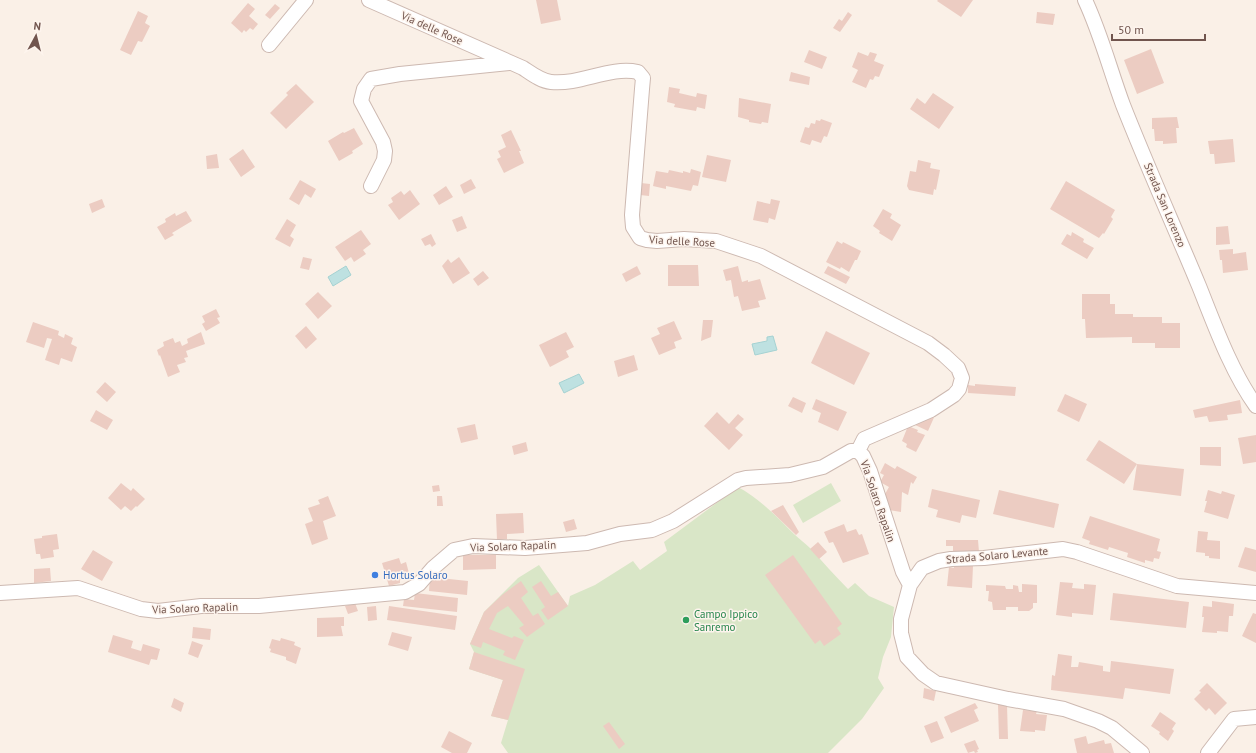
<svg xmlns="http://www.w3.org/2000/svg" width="1256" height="753" font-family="'PT Sans',sans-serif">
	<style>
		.green { fill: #d9e6c7 }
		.water { fill: #bee1e1; stroke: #a5d2d2 }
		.building { fill: #ecccc2 }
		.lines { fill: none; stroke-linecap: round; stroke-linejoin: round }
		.minor-casing { stroke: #cdb9b1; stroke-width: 16 }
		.minor { stroke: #fff; stroke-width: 14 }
		.shop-dot { fill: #3f7fe0; stroke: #fdf4ed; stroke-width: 1.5 }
		.leisure-dot { fill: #2e9e5b; stroke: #fdf4ed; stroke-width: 1.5 }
		.labels { text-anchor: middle; stroke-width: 3; stroke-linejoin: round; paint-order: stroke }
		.street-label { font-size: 11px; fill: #71554e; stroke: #fdf4ed }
		.shop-label { font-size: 11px; fill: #366cbe; stroke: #fdf4ed; text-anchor: start }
		.leisure-label { font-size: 11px; fill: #27864d; stroke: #fdf4ed; text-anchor: start }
	</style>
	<rect width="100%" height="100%" fill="#faf0e7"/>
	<path class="green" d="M831,483L841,501L803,523L793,505Z
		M738,487C760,499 777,517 794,534C799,539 805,543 810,548C823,562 835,576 848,589L855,583L869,596L894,607L891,637L883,657L878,678L884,688L862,719L828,753H508L501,743L508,720L491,716L503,680L469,669L474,652L470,644L484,612L518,578L539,565L568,606L570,596L595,585L633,561L640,570L667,551L664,542Z"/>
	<path class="water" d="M346,266L351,275L333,286L328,277Z
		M773,336L777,350L755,355L752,344L767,341V337Z
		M579,374L584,383L564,393L559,383Z"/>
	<path class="building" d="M536,0H557L561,20L541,24Z
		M938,0H973L961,17L937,1Z
		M248,3L255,9L249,16L258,24L253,30L250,28L246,32L244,30L242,33L231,23Z
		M275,4L280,8L270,19L265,15Z
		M138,11L148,16L145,23L150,26L142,42L138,41L131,55L120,50Z
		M848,12L852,15L840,32L833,28L839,19L842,21Z
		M1037,12L1055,14L1053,25L1036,23Z
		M1151,49L1164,83L1137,94L1124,60Z
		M809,50L827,57L822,69L804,62Z
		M858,52L868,56L870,52L877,54L874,61L884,65L879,77L875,76L873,80L870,79L866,88L852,82L858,70L852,67Z
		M791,72L810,77L809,85L789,81Z
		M296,84L314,102L286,129L270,113L288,95L286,93Z
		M669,87L680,89L679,93L696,97L697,93L707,95L705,109L697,107L696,111L674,107L675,104L667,102Z
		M933,93L954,107L939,129L910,109L917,98L925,104Z
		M739,98L771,104L768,123L762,122L761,124L749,122V120L738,117Z
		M1177,117L1179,128H1176L1177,143L1163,144V141H1155L1154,129H1152V118Z
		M821,119L832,123L827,137L824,136L821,143L812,140L810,145L800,142L805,127L809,128L811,123L815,124L816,120L820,121Z
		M354,128L363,144L352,151L353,153L339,161L328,141L343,132L344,133Z
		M511,130L521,151H519L524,163L504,173L497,159L501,157L498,151L506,147L501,135Z
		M1233,139L1235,162L1215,164L1214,154H1210L1208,141Z
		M243,149L255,167L241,177L229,159Z
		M217,154L219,168L207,169L206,156Z
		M707,155L731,160L726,182L702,177Z
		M918,160L931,163L930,168L940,170L936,190L934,189L933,195L909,190L907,186L910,171L916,172Z
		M691,169L701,172L698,186L693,185L691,191L666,186V189L653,186L656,171L668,173L669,170L683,173V171L690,173Z
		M471,179L476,188L464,194L460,185Z
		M300,180L316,189L311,198L305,194L299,205L289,199Z
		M1066,181L1115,210L1111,217L1113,219L1104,234L1103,233L1099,238L1050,209Z
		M641,183L650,184L649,196L640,195Z
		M446,186L453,197L439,205L433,195Z
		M410,190L420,204L399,220L388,205L393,202L391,198L401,191L404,195Z
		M102,199L105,207L92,213L89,204Z
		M771,199L780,201L775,220L769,218L768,223L753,220L757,201L770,204Z
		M883,209L892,214L890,218L901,225L892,241L879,233L880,231L873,226Z
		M186,211L192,221L172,233L174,235L165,240L157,227L166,222L165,219L175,213L176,216Z
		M462,216L467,228L457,232L452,220Z
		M287,219L296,225L290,236L294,239L290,247L275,239Z
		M1228,226L1230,244L1216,245V227Z
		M361,230L371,244L363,250L366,254L354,262L351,257L345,261L335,247Z
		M1072,232L1084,239L1083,242L1094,248L1087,259L1061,244L1067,234L1071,236Z
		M431,234L436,244L432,247L430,244L425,246L421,239Z
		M837,241L842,244L843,242L861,251L857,260H855L849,272L841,267L840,269L826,262Z
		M1233,249V254L1246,252L1248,270L1223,273L1222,260H1220L1219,250Z
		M303,257L312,259L309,270L300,268Z
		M459,257L470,273L453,284L442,266L448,259L451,263Z
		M668,265H698L699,286H668Z
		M637,266L641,274L626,282L622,274Z
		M738,266L742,282L748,280V282L760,279L766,299L758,301L760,307L742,311L738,296L734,297L731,280L726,281L723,270Z
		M828,266L850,277L846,284L824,273Z
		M483,271L489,278L478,286L473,279Z
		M318,292L332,306L318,319L305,304Z
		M1082,294H1110V304H1115V314H1133V317H1162V323H1180V348H1155V343H1132V337L1086,338L1085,319H1082Z
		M216,309L220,317L217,318L220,323L206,331L202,324L205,322L202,316Z
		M703,320H713L711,337L701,341Z
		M674,321L682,339L674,342L676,348L659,355L651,338L660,334L657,328Z
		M33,322L59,331L58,335L64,338L65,334L73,338L71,344L77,347L72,362L61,358L59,365L45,360L52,339L47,338L44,348L26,342Z
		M306,326L317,339L306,349L295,336Z
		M826,331L870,353L854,385L811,363Z
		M201,332L205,344L186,351L188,357L184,358L186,362L177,365L180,372L168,377L160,355L159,356L157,350L164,346L163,342L173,338L175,343L180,341L182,346L188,343L187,339Z
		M566,332L574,347L566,351L569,357L550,367L539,345Z
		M634,355L638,370L618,377L614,361Z
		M105,382L116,392L107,402L96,392Z
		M975,384L1016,387L1015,396L968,393V385L975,386Z
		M1065,394L1087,404L1079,422L1057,411Z
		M793,397L806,403L802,413L788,406Z
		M816,399L847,412L838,431L818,422L821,413L812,409Z
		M1240,400L1242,413L1227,415L1228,420L1209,422L1207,416L1195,418L1193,410Z
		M96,410L113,420L107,430L90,421Z
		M717,412L729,424L738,414L744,419L735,428L743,435L729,450L704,426Z
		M936,413L928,431L913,424Z
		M475,424L478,439L461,443L457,428Z
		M908,426L918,430L917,432L925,435L916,452L906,447L907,444L902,441Z
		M1256,435V462L1243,464L1238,438Z
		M1099,440L1137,464L1124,484L1086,460Z
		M526,442L528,451L514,455L512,446Z
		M1200,447H1221V466L1200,465Z
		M885,463L895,469L897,466L917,477L913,484L911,482L908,495L902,492L901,512L889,510L885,494L889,487L880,482L884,475L880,473Z
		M1137,464L1184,469L1181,496L1133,490Z
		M121,483L131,491L133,488L145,499L137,507L136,506L131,511L125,506L121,510L108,498Z
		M439,485L440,491L433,492L432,486Z
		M932,489L980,500L976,518L962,515L960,523L936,517L938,510L928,507Z
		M999,490L1059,504L1054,528L993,514Z
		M1208,490L1221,494L1222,491L1235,495L1228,519L1204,512L1207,501H1205Z
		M328,496L336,516L323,521L328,539L312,545L305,524L313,521L308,508L320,504L318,500Z
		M437,496H442L443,506H437Z
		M783,505L799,532L796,535L771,511Z
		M523,513L524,533L507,534V539L497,540L496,514Z
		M1090,516L1160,539L1157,551L1161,552L1159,559L1154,558L1153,562L1145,560V563L1127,557L1128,553L1109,547L1108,550L1089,544L1090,541L1082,538Z
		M574,519L577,529L566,532L563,522Z
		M844,524L847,532L856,529L859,535L862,534L869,554L843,563L833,542L829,543L824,532Z
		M1198,531L1208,532L1207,540L1220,541V559L1209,558V556H1205V553L1196,552Z
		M57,534L59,549L53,550L54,557L41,559L40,554H36L34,539L42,538V536Z
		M946,540H978L979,552H953V546H946Z
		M818,542L827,552L819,559L810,549Z
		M1245,547L1256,550V572L1238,567Z
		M93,550L113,562L102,581L81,569Z
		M463,555H496V569L463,570Z
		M793,555L842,624L837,628L841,634L824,646L820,640L815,644L765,575Z
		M399,558L401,564L406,562L410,577L400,580V583L389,586L382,563Z
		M954,565L973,566L972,588L947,586L949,567L954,568Z
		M50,568L51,581L34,583V569Z
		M430,577L468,581L467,595L429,591Z
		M521,581L528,592L521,598L533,616L538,613L545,624L527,637L519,628L524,625L508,606L497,613L489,629L512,638L514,636L524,640L515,660L503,655L505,651L483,642L481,648L470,644L484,612L502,595Z
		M541,581L551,596L558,592L568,606L548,620L541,610L545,607L532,587Z
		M1060,582L1073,583L1072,588L1084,589V584L1096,585L1093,615L1072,613V617L1056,615Z
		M1022,584L1037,585V603H1033V608L1029,611H1018V607H1006V610H993L992,602L988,601L989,591H986V585L1005,586L1006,589H1013V585L1018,586L1019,592H1022Z
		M415,593L458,598L457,612L403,606L404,599L414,600Z
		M1113,593L1189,602L1186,628L1110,620Z
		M1212,601L1234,604L1233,616H1229L1228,632L1217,631V633L1202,632L1204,617H1202L1203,606L1212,607Z
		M355,603L358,611L348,614L345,606Z
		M376,606L377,620L368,621L367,607Z
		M389,606L457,616L455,630L387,620Z
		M1253,613L1256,614V643L1242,636Z
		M344,617V626H341L343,636L317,637V618Z
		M193,627L211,629L210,640L192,638Z
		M392,632L412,637L408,651L388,645Z
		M113,635L133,641L131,648L141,651L143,644L160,649L157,660L151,659L149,665L108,652Z
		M281,638L295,642L294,645L301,648L296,664L286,660V657L270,652L271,649L269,648L272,639L280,641Z
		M192,641L203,645L198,658L188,654Z
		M474,652L525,669L508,720L491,716L503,680L469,669Z
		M1058,654L1072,656L1071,667H1078L1079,662L1103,666V671L1110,672L1111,661L1174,669L1170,694L1125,688L1123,699L1051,690L1052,675L1055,676Z
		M1207,683L1227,703L1215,715L1209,708L1206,711L1194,699L1201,692L1199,691Z
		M924,688L936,691L934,701L923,698Z
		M174,698L184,703L181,712L171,707Z
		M975,703L978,708L974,710L979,721L951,733L944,717Z
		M998,704L1007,705L1008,739H999Z
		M1023,710L1037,711L1036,714L1047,715L1045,731L1035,730V732L1020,731Z
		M1160,712L1176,723L1172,729L1174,731L1168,741L1159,734L1160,732L1151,726Z
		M937,721L944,738L931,743L924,726Z
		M609,722L625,744L619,749L603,726Z
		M449,731L472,743L467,753H452L441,747Z
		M1086,736L1088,744L1104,740L1105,744L1111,743L1114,753H1077L1074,739Z
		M975,740L979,749L977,750L978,752L975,753L974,751L968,753L964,744Z"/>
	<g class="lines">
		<defs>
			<path id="minor" d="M369,0L523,68C532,74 541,81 551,82C581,85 609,66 638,72L643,78L642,89L632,215L633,227L640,238L647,240L657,241L684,239L716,241L761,256L928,343L944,355L958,368L962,378L959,389L954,395L931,410L864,439L858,451
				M1085,0C1101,34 1110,70 1123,105C1147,166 1174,226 1199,286C1215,326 1231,371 1256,406
				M269,45L306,0
				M371,186L384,160L385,151L383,142L361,101L364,89L371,79L400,74L509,63
				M0,593L78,588L141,609L158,611L201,606H259L405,592L419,584L433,568L454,550L473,546L525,548L587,543L620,534L652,530L673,521L738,480L746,478L790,475L823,467L851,451H858L863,456L870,471L903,572L910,585
				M1142,753L1112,728L1098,721L1064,709L1008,699L936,683L923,674L907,657L901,633V619L910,585L922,568L939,561L951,559L984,558L1063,549L1077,552L1177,586L1256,593
				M1208,753L1234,719L1256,717"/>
		</defs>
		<use href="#minor" class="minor-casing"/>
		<use href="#minor" class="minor"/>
	</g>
	<circle class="shop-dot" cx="375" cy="575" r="4"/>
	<circle class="leisure-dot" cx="686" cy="620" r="4"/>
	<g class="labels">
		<g class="street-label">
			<text transform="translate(432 28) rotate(24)" y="4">Via delle Rose</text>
			<text transform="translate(1165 205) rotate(67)" y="4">Strada San Lorenzo</text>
			<text transform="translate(682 241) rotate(3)" y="4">Via delle Rose</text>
			<text transform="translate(878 501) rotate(71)" y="4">Via Solaro Rapalin</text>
			<text transform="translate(513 546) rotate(-2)" y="4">Via Solaro Rapalin</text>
			<text transform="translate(997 555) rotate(-5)" y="4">Strada Solaro Levante</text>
			<text transform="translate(195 608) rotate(-2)" y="4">Via Solaro Rapalin</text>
		</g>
		<g class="shop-label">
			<text x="383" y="579">Hortus Solaro</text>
		</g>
		<g class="leisure-label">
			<text x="694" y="618">Campo Ippico<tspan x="694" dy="13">Sanremo</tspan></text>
		</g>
	</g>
	<g transform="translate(36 36) rotate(7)" stroke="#fdf4ed" stroke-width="3" paint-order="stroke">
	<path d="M0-3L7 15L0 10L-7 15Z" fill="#71554e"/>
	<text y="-6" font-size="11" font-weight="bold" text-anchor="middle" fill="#71554e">N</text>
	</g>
	<path d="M1112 34v6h93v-6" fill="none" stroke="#71554e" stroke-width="2"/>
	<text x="1118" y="34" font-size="12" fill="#71554e" stroke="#fdf4ed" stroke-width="3" paint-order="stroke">50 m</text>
</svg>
